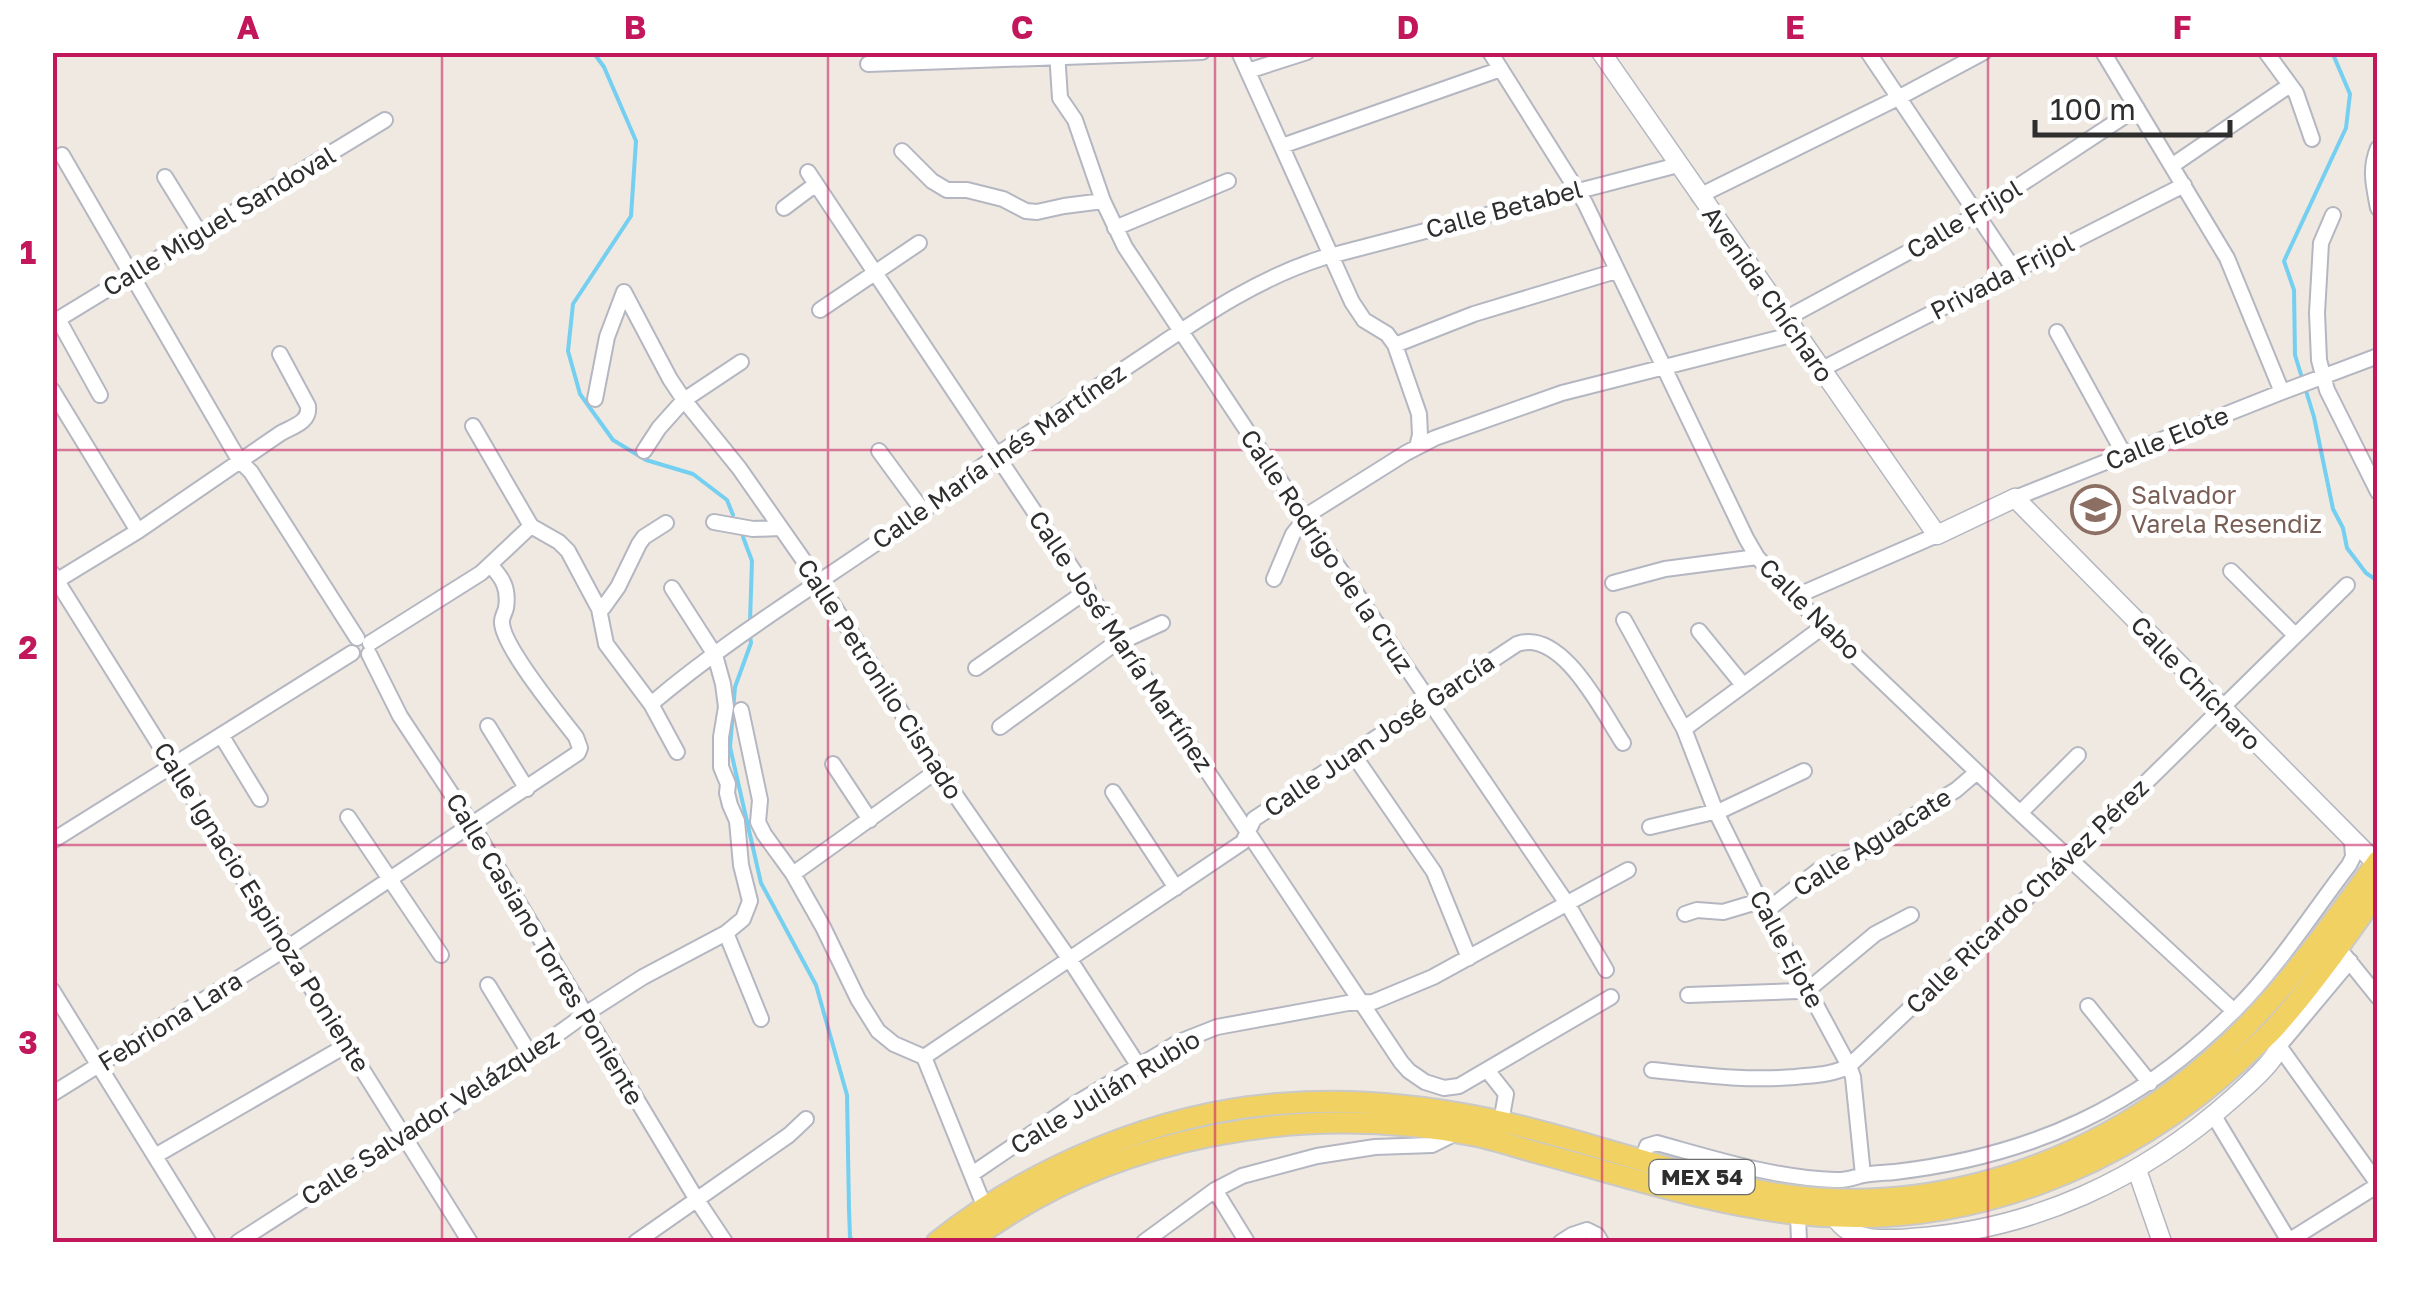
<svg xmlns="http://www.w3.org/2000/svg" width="2430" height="1295" font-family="'Golos Text',sans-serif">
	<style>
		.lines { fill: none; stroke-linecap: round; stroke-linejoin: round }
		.stream { stroke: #75cff0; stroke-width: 4 }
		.street-casing { stroke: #b4b7c1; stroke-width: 18 }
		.secondary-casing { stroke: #b4b7c1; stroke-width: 21 }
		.primary-casing { stroke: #c9c9c9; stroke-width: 24 }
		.street { stroke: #fff; stroke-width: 14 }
		.secondary { stroke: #fff; stroke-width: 18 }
		.primary { stroke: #f2d163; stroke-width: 20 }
		.grid { fill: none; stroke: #c2185b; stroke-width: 2.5; stroke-opacity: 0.55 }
		.labels { text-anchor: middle; stroke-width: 10; stroke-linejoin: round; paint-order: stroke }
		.shield { fill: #fff; stroke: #6d6d6d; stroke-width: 2.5 }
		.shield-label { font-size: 22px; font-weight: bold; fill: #2e2e2e }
		.street-label { font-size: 25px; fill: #2e2e2e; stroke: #fff }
		.education-label { font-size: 25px; fill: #785e54; stroke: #fff; text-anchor: start }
		.neatline { fill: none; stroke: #c2185b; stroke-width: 4 }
		.grid-label { font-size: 32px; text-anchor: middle; font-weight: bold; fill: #c2185b }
	</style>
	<rect width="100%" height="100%" fill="#efe9e1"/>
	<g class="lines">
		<path class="stream" d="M593,52L604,67L636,141L631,216L573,304L568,351L580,394L613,440L646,460L693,474L727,500L733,515
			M2332,52L2350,94L2346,128L2284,261L2294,290L2295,355L2314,417L2333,509L2343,528L2347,548L2366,573L2378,581
			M743,537L752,561L750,621
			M750,635L751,643L735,687L730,747L761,883L816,985L847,1095L849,1209L850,1237L853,1242"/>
		<defs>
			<path id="street" d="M1057,52L1060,98L1075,120L1103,201L1125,247L1305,518L1568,905L1606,970
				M1239,52L1352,302L1364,320L1387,334L1395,345L1419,414L1420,435L1417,447
				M1490,52L1585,203L1746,538L1757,557L1794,597L2020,813L2234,1011
				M1868,52L2015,271
				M2103,52L2227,258L2282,392
				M2266,52L2296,93L2312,139
				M868,64L1202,52
				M1248,71L1307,52
				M1282,146L1501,69
				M2378,148C2369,169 2374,187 2378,208
				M902,151L932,181L947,190H967L1003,199L1026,211L1037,212L1064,206L1103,201
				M62,155L232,448L240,461L251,472L357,638
				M2173,165L2290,85
				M808,172L1401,1062L1409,1071L1425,1082L1444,1088L1459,1086L1611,997
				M165,177L199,232
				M1699,196L1898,98L1984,52
				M784,208L816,184
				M2333,215L2321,243L2317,313L2319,360L2327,390L2378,492
				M1115,228L1228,181
				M624,292L670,379L684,400L739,468L818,581L938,770L1070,960L1138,1065
				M820,310L919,243
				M58,319L100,395
				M1785,319L1962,223L2137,108
				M52,323L385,120
				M2057,332L2125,456
				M1395,345L1474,314L1616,271
				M1820,370L2184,185
				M52,390L138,531
				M595,399L607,337L624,292
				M473,426L531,526L559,542L568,551L599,609L606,644L651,704L677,752
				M644,451L659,428L684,400L741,362
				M879,451L923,511
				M2015,498L2282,392L2378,356
				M714,522L753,529L781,528
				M2231,571L2295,635
				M52,573L470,1242
				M1274,579L1293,534L1309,514L1406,453L1435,438L1562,393L1795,334
				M53,583L138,531L281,433C294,426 310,422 308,406L280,354
				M1613,583L1665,569L1757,557
				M672,588L715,655L723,684L726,707L721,737V767L728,784L727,793L730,805L737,821L741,865L750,901L743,919L726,933L761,1019
				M1794,597L1937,535
				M599,609L603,608L618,587L639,544L644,537L666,523
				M1624,620L1684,729L1716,812L1760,901L1849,1066L1853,1077L1863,1175
				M1699,631L1743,685
				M370,643L481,573L531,526
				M369,654L400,716L472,825L697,1200L725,1242
				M976,668L1088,590
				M651,704C736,632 833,575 924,510C949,492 973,473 997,455C1043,423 1090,392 1136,361C1196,321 1253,280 1322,258L1678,165
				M741,710L760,800L758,822L764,834L793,874L823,927L858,999L878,1031L894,1044L924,1057L985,1208
				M488,726L527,789
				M1000,727L1110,647L1162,623
				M1684,729L1824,626
				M221,735L260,799
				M1353,754L1434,872L1469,958
				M833,764L870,820
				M1113,792L1176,888
				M2020,813L2078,755
				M348,817L441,955
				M1650,827L1722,810L1804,771
				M52,841L352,653
				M793,874L938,770
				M1766,911L1820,869L1865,851L1894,828L1956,790L1977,772
				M1685,914L1697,910L1723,912L1760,901
				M2345,956L2378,997
				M2350,961L2279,1046L2378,1184
				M488,985L530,1054
				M52,990L208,1242
				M1688,995L1798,991L1809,989L1875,934L1911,915
				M2088,1006L2150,1083
				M924,1057L1243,842L1254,819L1517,644C1562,628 1602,711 1623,743
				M1487,1070L1506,1094L1501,1122
				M1652,1070C1701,1075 1745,1081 1795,1077C1814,1075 1832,1075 1849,1066L2068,859L2347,585
				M52,1094L287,948L578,753L580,748L576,737C559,715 503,647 502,623C501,618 505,613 506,608C509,589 503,578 490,565
				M2214,1116L2289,1241
				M155,1156L347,1045
				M1642,1161L1647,1146L1657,1143C1715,1159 1774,1178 1835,1180C1845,1181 1854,1177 1864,1175C1874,1173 1885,1173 1895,1172C2031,1156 2140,1107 2236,1009C2279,966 2312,913 2349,865L2353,857L2352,841
				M972,1174L1075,1104L1179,1042L1217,1027L1348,1003L1373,1002L1433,977L1628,870
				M1215,1190L1247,1242
				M1798,1214L1799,1242
				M238,1242L530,1054L587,1013L643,977L726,933
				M636,1242L789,1135L806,1119
				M1144,1242L1215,1190L1242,1176L1317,1156L1375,1147L1432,1145L1456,1133
				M1561,1242L1572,1235L1587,1230L1597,1235L1601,1242
				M2287,1242L2378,1185"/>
			<path id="secondary" d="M1601,52L1937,535L2015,498L2378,865
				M2137,1170L2162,1242
				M1835,1217C1851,1243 1884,1240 1911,1238C2033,1230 2142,1179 2233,1098C2245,1087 2274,1063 2279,1047C2280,1041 2278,1031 2278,1025"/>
			<path id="primary" d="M937,1242C1031,1167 1158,1113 1278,1104C1345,1098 1413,1104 1479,1117C1575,1136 1666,1172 1761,1191C1905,1219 2058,1177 2174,1090C2261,1025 2315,947 2378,861
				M969,1242C1110,1135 1305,1101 1477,1136C1500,1141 1523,1149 1546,1155C1628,1177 1713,1205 1798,1214C1963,1232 2124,1169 2244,1057C2255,1046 2268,1036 2278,1024C2314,983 2346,937 2378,892"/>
		</defs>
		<use href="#street" class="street-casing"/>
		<use href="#secondary" class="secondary-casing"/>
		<use href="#primary" class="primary-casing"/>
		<use href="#street" class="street"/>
		<use href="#secondary" class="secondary"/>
		<use href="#primary" class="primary"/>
	</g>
	<path class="grid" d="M442,52V1242M828,52V1242M1215,52V1242M1602,52V1242M1988,52V1242M52,450H2378M52,845H2378"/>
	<defs>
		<symbol id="school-ring" viewBox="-11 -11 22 22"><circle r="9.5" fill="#fff" stroke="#8d6e63" stroke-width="1.5"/><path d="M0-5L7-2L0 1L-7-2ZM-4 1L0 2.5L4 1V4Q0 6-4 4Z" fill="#8d6e63"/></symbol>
	</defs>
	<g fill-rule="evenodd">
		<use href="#school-ring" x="2068" y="482" width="55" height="55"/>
	</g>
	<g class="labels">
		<rect class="shield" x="1649.5" y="1160" width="105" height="34" rx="8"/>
		<g class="shield-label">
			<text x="1702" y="1185">MEX 54</text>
		</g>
		<g class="street-label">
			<text transform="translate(1504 209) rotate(-15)" y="9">Calle Betabel</text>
			<text transform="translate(1964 219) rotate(-31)" y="9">Calle Frijol</text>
			<text transform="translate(219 221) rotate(-31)" y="9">Calle Miguel Sandoval</text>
			<text transform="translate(2002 277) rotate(-27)" y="9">Privada Frijol</text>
			<text transform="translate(1768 294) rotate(55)" y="9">Avenida Chícharo</text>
			<text transform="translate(2167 438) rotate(-22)" y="9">Calle Elote</text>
			<text transform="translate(999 456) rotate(-35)" y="9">Calle María Inés Martínez</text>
			<text transform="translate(1327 551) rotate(56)" y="9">Calle Rodrigo de la Cruz</text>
			<text transform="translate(1810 609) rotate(45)" y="9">Calle Nabo</text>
			<text transform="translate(1121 641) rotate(56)" y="9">Calle José María Martínez</text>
			<text transform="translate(880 679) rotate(57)" y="9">Calle Petronilo Cisnado</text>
			<text transform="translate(2196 683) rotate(46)" y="9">Calle Chícharo</text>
			<text transform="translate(1379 735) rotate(-34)" y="9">Calle Juan José García</text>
			<text transform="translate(1872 842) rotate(-32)" y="9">Calle Aguacate</text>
			<text transform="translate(2027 896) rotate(-44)" y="9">Calle Ricardo Chávez Pérez</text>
			<text transform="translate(262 907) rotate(58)" y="9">Calle Ignacio Espinoza Poniente</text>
			<text transform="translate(545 949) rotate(59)" y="9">Calle Casiano Torres Poniente</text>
			<text transform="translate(1787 949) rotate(62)" y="9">Calle Ejote</text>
			<text transform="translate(170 1021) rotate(-32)" y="9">Febriona Lara</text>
			<text transform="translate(1105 1092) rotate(-31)" y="9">Calle Julián Rubio</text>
			<text transform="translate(430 1117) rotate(-33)" y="9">Calle Salvador Velázquez</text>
		</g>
		<g class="education-label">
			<text x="2131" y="504">Salvador<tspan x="2131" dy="29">Varela Resendiz</tspan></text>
		</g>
	</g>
	<rect width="2430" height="1295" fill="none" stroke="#ffffff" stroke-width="110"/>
	<path d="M2035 120v15h195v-15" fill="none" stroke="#2e2e2e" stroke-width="5"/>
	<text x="2050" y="120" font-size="30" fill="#2e2e2e" stroke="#ffffff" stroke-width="8" paint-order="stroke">100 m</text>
	<rect x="55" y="55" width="2320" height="1185" class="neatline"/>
	<g class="grid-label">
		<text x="248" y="39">A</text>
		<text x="635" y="39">B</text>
		<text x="1022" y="39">C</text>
		<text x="1408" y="39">D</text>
		<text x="1795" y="39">E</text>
		<text x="2182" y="39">F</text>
		<text x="28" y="264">1</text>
		<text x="28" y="659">2</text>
		<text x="28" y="1054">3</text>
	</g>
</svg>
